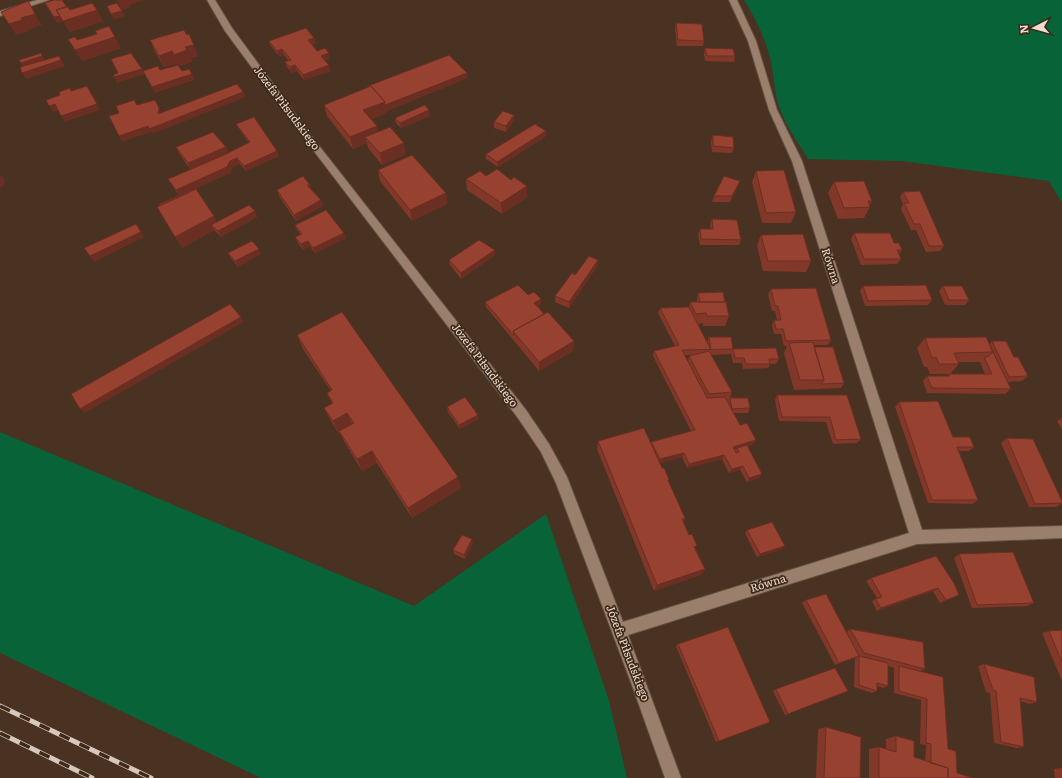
<svg xmlns="http://www.w3.org/2000/svg" width="1062" height="778" font-family="Literata,serif">
	<style>
		.green { fill: #086339 }
		.lines { fill: none; stroke-linecap: round; stroke-linejoin: round }
		.minor-casing { stroke: #635141; stroke-width: 2 }
		.minor { fill: #9a806c; fill-rule: evenodd }
		.rail-casing { stroke: #d7c7bc; stroke-width: 5 }
		.rail { stroke: #3e2817; stroke-width: 3.5; stroke-dasharray: 11; stroke-linecap: butt }
		.wall { fill: #823829; fill-rule: evenodd }
		.shaded-wall { fill: #6a2e22 }
		.building { fill: #974130; stroke: #6a2e22 }
		.labels { text-anchor: middle; stroke-width: 3.5; stroke-linejoin: round; paint-order: stroke }
		.street-label { font-size: 11px; fill: #ebddd2; stroke: #3e2817 }
	</style>
	<rect width="100%" height="100%" fill="#493221"/>
	<path class="green" d="M744,0H1062V203L1049,181L902,161L808,159C800,145 789,131 783,116C774,99 775,80 771,62C766,40 756,19 744,0Z
		M0,432L414,606L546,514L609,701L627,778H261L0,653Z"/>
	<g class="lines">
		<defs>
			<path id="minor" d="M37,0H49L0,16V11Z
				M207,0H215L232,28L313,138L526,410L549,444L567,477L623,622L909,533L792,161L769,110L748,41L729,0H737L756,41L777,110L802,161L922,530L1062,526V538L917,544L628,635L681,778H665L632,685L556,483L541,452L518,418L307,142L225,31Z"/>
		</defs>
		<use href="#minor" class="minor-casing"/>
		<use href="#minor" class="minor"/>
		<defs>
			<path id="rail" d="M0,706L151,778
				M0,733L92,778"/>
		</defs>
		<use href="#rail" class="rail-casing"/>
		<use href="#rail" class="rail"/>
	</g>
	<path class="wall" d="M45,3L67,7L70,10H97L103,21L70,32L63,21L57,23Z
		M676,23L704,41L703,46H677L675,29Z
		M97,34L121,48L82,61L68,39L77,40Z
		M314,38L316,43L312,45L317,51L330,59L325,60L331,71L304,80L297,71L292,73L287,67L285,62L288,60L284,55L279,56L271,46L269,41Z
		M150,40L198,56L191,58L192,62L180,66L178,63L164,67L155,52Z
		M705,48L735,56L734,62L705,61L704,54Z
		M467,73V78L387,111V113L371,119L379,132L406,154L382,165L368,148L367,143L353,149L327,116L324,105Z
		M514,115V121L506,132L494,128V122Z
		M430,116L401,128L396,123L395,118Z
		M236,124L277,151L279,156L246,171L240,164L233,167L230,173L190,191L216,222L255,211L257,217L221,237L214,230L182,248L179,196L168,179L224,155L249,143L239,129Z
		M546,131L545,137L498,167L486,159V154Z
		M713,135L734,148L732,153L712,152L711,141Z
		M176,147H226L228,153L190,169L179,153Z
		M378,170L446,193L447,204L412,221L380,181Z
		M756,171L796,212L791,223H762L752,182Z
		M486,176L511,180L527,186V197L502,214L467,190L466,179Z
		M740,181L738,186L730,202H712L714,196Z
		M834,182L872,201L869,206L870,207L864,218L838,219L828,193Z
		M277,190H312L323,206L296,221L279,196Z
		M903,192L944,246L940,251L926,252L916,230H911L901,209L903,204L900,197Z
		M712,219L741,240L739,245H700L698,234L700,229H711L710,225Z
		M295,225L346,238L315,253L310,246L303,250L298,243L295,237L301,235L297,230Z
		M854,233L894,243L902,250L899,254L901,259L897,264L861,265L851,239Z
		M761,235L811,261L806,272L763,271L757,245Z
		M228,253L261,254L238,267L231,258Z
		M495,255L461,279L450,265L449,260Z
		M598,265L569,308L555,302V296L575,275Z
		M863,286L932,300L928,305L865,306L860,291Z
		M943,286L969,300L965,305H945L939,291Z
		M771,289L831,340L828,345H814V347L844,383L841,388L794,390L784,353L787,346H784L781,334H774L772,325L774,320H777L775,311H772L768,294Z
		M698,293L729,316L725,326H703V323L698,324L707,342L709,337L733,349L779,359L776,364H770L768,368L743,369L742,363H733L731,354L711,355L732,392L728,402L730,398L750,408L748,413H734L740,425L756,440L753,444L747,446L762,474L759,478L747,482L740,470L729,473L722,459L687,468L682,457L660,463L685,518L683,522L705,569L700,575L654,591L597,449L598,441L651,444V442L691,431L653,356L654,351L675,346L658,313L660,308L689,307L690,302H697V298ZM685,355H693L689,356L688,361Z
		M528,295L541,299V304L538,306L544,314L574,341L573,351L539,371L486,307L485,302Z
		M297,335L461,488L412,518L377,463L362,471L345,443L340,433L339,434L331,421L324,408L332,404L327,393L331,391L303,349Z
		M925,338L990,344L992,341L1014,357L1028,376L1022,381L1007,382L1011,389L1005,394L927,393L923,381L927,376H947L949,374H985L980,362H958L959,364L950,374H930L927,367H924L917,348Z
		M777,395H847L861,439L857,443L833,444L826,422L779,421L775,400Z
		M899,402L953,437L974,447L969,451H959L978,500L972,504L928,503L895,407Z
		M447,407L478,419L460,429L448,412Z
		M1062,418V430L1057,421Z
		M1007,438L1062,501V503L1056,507H1029L1001,443Z
		M747,530L785,546L782,549L757,557L745,533Z
		M473,543L465,559L454,554L453,550Z
		M959,554L1034,603L1027,606L972,608L954,558Z
		M936,556L954,598L940,603L933,591L877,611L872,601L877,598L866,581L871,578Z
		M806,600L847,632L850,629L925,669L920,671L948,749L957,773L973,778H869V749L879,747L886,749V739L896,736L914,757L925,761L926,745L920,744L921,700L894,693V668L888,666V686L883,688L877,686V691L872,693L854,687L855,658L835,665L802,603Z
		M1062,630V681L1042,633L1049,631Z
		M678,644L770,722L716,742L676,646Z
		M984,664L1037,702L1030,704L1020,701L1024,747L1017,748L994,743L990,693L986,692L978,666Z
		M776,689L848,691L785,715L773,691Z
		M826,727L860,778H816L818,729Z
		M1062,768V778H1055L1054,769Z"/>
	<path class="shaded-wall" d="M117,0H127L131,7L122,10Z
		M127,0H144L130,5Z
		M97,10L103,21L70,32L63,21Z
		M122,11L125,16L114,20L111,14Z
		M35,14L42,25L28,30L29,31L16,35L9,24L21,18Z
		M60,16L63,21L57,23L54,17Z
		M115,37L121,48L82,61L75,50Z
		M314,38L316,43L309,46L308,40Z
		M194,45L198,56L191,58L192,62L180,66L174,55L185,47Z
		M282,49L284,55L279,56L277,51Z
		M172,51L178,63L164,67L159,56Z
		M41,53L46,62L25,69L21,63Z
		M329,53L330,59L323,61L321,56Z
		M59,56L65,66L26,79L22,73Z
		M295,65L297,71L292,73L290,67Z
		M329,65L331,71L304,80L303,75Z
		M142,69L145,74L117,83L114,77Z
		M467,73V78L387,111V113L366,122L363,110L385,102Z
		M192,74L195,80L155,93L152,87Z
		M87,86L100,110L65,122L61,116Z
		M243,92L246,97L152,134L151,132L122,142L119,136Z
		M55,104L59,110L53,112L49,106Z
		M158,105L162,114H158Z
		M429,110L430,116L401,128L400,123Z
		M514,115V121L506,132V126Z
		M377,126L380,138L365,137L367,143L353,149L350,137Z
		M546,131L545,137L498,167L497,162Z
		M404,143L406,154L382,165L380,153Z
		M226,147L228,153L190,169L188,163Z
		M277,151L279,156L246,171L244,166Z
		M237,158L240,164L233,167L230,173L179,196L176,190Z
		M0,175L4,179L5,183L2,187H0Z
		M740,181L738,186L730,202L732,196Z
		M307,185H310L312,190Z
		M527,186V197L502,214L501,203Z
		M446,193L447,204L412,221L410,210Z
		M321,200L323,206L296,221L294,215Z
		M255,211L257,217L221,237L218,231Z
		M214,216L219,227L211,225L214,230L182,248L175,237Z
		M141,232L145,237L94,262L90,256Z
		M344,233L346,238L315,253L313,248Z
		M308,241L310,246L303,250L301,244Z
		M259,249L261,254L238,267L235,261Z
		M495,250V255L461,279V273Z
		M598,260V265L569,308V302Z
		M541,299V304L534,308V303Z
		M241,317L244,322L85,413L80,409Z
		M574,341L573,351L539,371V362Z
		M347,413L353,426L339,434L333,421Z
		M478,415V419L460,429L459,425Z
		M756,440L753,444L737,449V448L736,449L731,451L733,447Z
		M372,451L377,463L362,471L357,459Z
		M684,453L682,457L658,464L660,459Z
		M724,455L722,459L687,468L689,464Z
		M743,466L740,470L729,473L732,469Z
		M762,474L759,478L747,482L749,478Z
		M458,477L461,488L412,518L408,508Z
		M472,539L473,543L465,559L464,555Z
		M785,546L782,549L757,557L760,554Z
		M705,569L700,575L654,591L657,585Z
		M938,588L933,591L877,611L881,608Z
		M959,595L954,598L940,603L946,600Z
		M859,656L855,658L835,665L839,663Z"/>
	<path class="building" d="M54,0H62L67,7L56,10L60,16L54,17L45,3Z
		M28,1L35,14L21,18L22,20L9,24L1,12Z
		M92,3L97,10L63,21L56,10L67,6L70,10Z
		M117,3L122,11L111,14L107,6Z
		M676,23L702,24L704,41L678,40Z
		M109,26L115,37L75,50L68,39L75,37L77,40L97,34L95,31Z
		M306,28L314,38L308,40L317,51L325,48L329,53L321,56L329,65L303,75L295,65L290,67L285,62L291,60L288,56L282,49L277,51L269,41Z
		M184,30L187,35L189,34L194,45L185,47L187,50L174,55L172,51L159,56L150,40Z
		M705,48L733,49L735,56H707Z
		M41,53L42,56L21,63L19,60Z
		M131,53L142,69L114,77L113,75L118,73L111,59Z
		M449,55L467,73L385,105V102L371,86L368,87V86Z
		M59,56L61,60L22,73L20,67Z
		M178,65L182,71L189,69L192,74L152,87L143,71L158,66L160,70Z
		M237,84L243,92L149,129L148,126L119,136L109,116L119,113L116,106L134,100L137,105L155,100L159,108L158,114Z
		M87,86L97,104L61,116L55,104L49,106L46,100L60,95L59,92L70,88L71,91Z
		M371,86L385,102L363,110L377,126L350,137L324,105Z
		M425,105L429,110L400,123L395,118Z
		M503,111L514,115L506,126L494,122Z
		M254,117L277,151L244,166L237,158L230,161L227,167L176,190L168,179L224,155L250,142L236,124Z
		M535,124L546,131L497,162L486,154Z
		M390,127L404,143L380,153L365,137Z
		M213,132L226,147L188,163L176,147Z
		M713,135L733,137L734,148L713,146Z
		M412,155L446,193L410,210L378,170Z
		M497,169L511,180L514,177L527,186L501,203L466,179L480,171L486,176Z
		M784,170L796,212L766,213L756,171Z
		M303,176L310,185H307L321,200L294,215L277,190Z
		M724,176L740,181L732,196H714Z
		M864,181L872,201H868L870,207L844,208L834,182Z
		M196,189L214,216L175,237L157,207Z
		M189,191L190,192L159,206L158,205Z
		M920,191L944,246H929L920,224H914L904,203H909L903,192Z
		M249,205L255,211L218,231L211,225Z
		M326,210L344,233L313,248L308,241L301,244L295,237L302,234L295,225Z
		M712,219L737,220L741,240L701,239L700,229H713Z
		M136,224L141,232L90,256L84,248Z
		M854,233H890L894,243H899L902,250H897L901,259H864Z
		M803,234L811,261H768L761,235Z
		M479,240L495,250L461,273L449,260Z
		M252,241L259,249L235,261L228,253Z
		M589,256L598,260L569,302L555,296L572,273L575,275Z
		M518,285L528,295L534,292L541,299L534,303L544,314L513,331L514,336L485,302Z
		M926,285L932,300L868,301L863,286Z
		M943,286H962L969,300H949Z
		M816,288L831,340L786,341L783,329H776L774,320H781L778,306H775L771,289Z
		M723,292L725,302H700L698,293Z
		M690,302H726L729,316H707L706,313L696,314Z
		M230,304L241,317L80,409L71,394Z
		M689,307L711,350L709,337H731L733,349L682,350L707,398L725,397L740,425L747,423L756,440L733,447L736,453L739,452L737,448L747,445L762,474L749,478L743,466L732,469L724,455L689,464L684,453L660,459L651,442L695,430L654,351L679,345L660,308Z
		M342,312L458,477L408,508L372,451L357,459L339,431L354,423L347,413L333,421L324,408L333,403L327,393L332,390L297,335Z
		M548,312L574,341L539,362L513,331Z
		M986,337L993,352L954,353L959,364H939L936,357L932,358L925,338Z
		M992,341H1006L1014,357H1018L1028,376L1009,377Z
		M813,342L824,380H800L789,343Z
		M990,346L1011,389L932,388L927,376H950L949,374H992L984,357H988L993,352Z
		M814,347H833L844,383L821,384L824,380Z
		M776,348L779,359H769L770,364H746L744,358H735L733,349Z
		M709,351L732,392L709,394L689,356Z
		M777,395H847L861,439L836,440L830,417H782Z
		M465,397L478,415L459,425L447,407Z
		M730,398H748L750,408L732,409Z
		M938,401L953,437H970L974,447H957L978,500H932L899,402Z
		M644,428L662,468H664L669,479L668,480L685,518L682,519L689,535L692,534L697,546L694,547L705,569L657,585L598,441Z
		M1007,438L1033,439L1062,501V503L1035,504Z
		M772,522L785,546L760,554L747,530Z
		M462,535L472,539L464,555L453,550Z
		M1013,552L1034,603L977,605L959,554Z
		M936,556L954,583L959,595L946,600L938,588L881,608L876,599L882,597L871,578Z
		M826,594L859,656L839,663L806,600Z
		M728,627L770,722L719,741L678,644Z
		M850,629L923,642L925,669L864,653Z
		M1062,630V662L1049,631Z
		M859,656L888,663V686L877,683V691L859,685Z
		M984,664L1034,677L1037,702L1020,698L1024,747L1001,742L996,691L993,690Z
		M899,666L943,677L948,749L956,751L957,773L973,778H948V768L931,763V744L926,743L927,699L899,691Z
		M835,668L848,691L788,714L776,689Z
		M826,727L861,737L860,778H824Z
		M896,736L914,741V757L948,768V778H879V747L896,752Z"/>
	<g class="labels">
		<g class="street-label">
			<text transform="translate(287 108) rotate(53)" y="4">Józefa Piłsudskiego</text>
			<text transform="translate(831 266) rotate(72)" y="4">Równa</text>
			<text transform="translate(485 365) rotate(53)" y="4">Józefa Piłsudskiego</text>
			<text transform="translate(768 583) rotate(-17)" y="4">Równa</text>
			<text transform="translate(628 653) rotate(69)" y="4">Józefa Piłsudskiego</text>
		</g>
	</g>
	<g transform="translate(1034 28) rotate(264)" stroke="#3e2817" stroke-width="3" paint-order="stroke">
	<path d="M0-3L7 15L0 10L-7 15Z" fill="#ebddd2"/>
	<text y="-6" font-size="11" font-weight="bold" text-anchor="middle" fill="#ebddd2">N</text>
	</g>
</svg>
